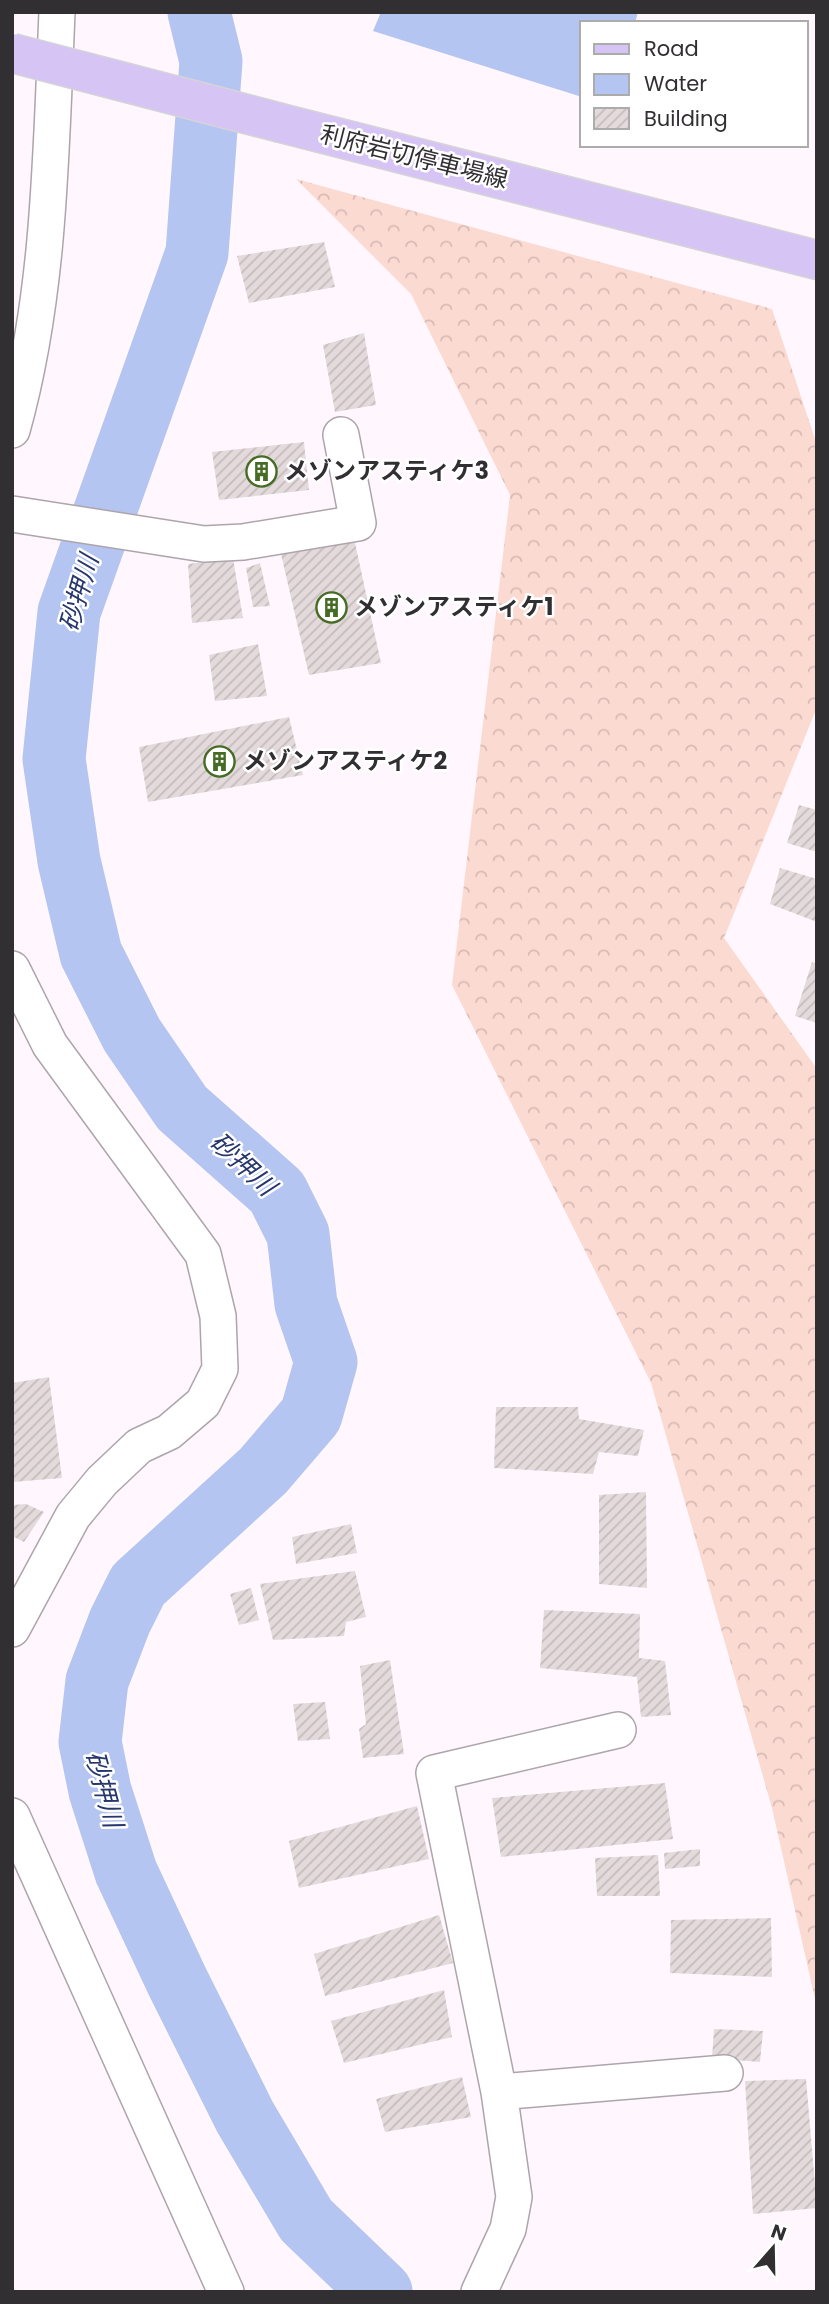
<svg xmlns="http://www.w3.org/2000/svg" width="829" height="2304" font-family="Poppins,'Noto Sans JP',sans-serif">
	<style>
		.forest { fill: url(#forest-crowns) }
		.water { fill: #b4c5f1 }
		.lines { fill: none; stroke-linecap: round; stroke-linejoin: round }
		.river { stroke: #b4c5f1; stroke-width: 63 }
		.building { fill: url(#building-hatch) }
		.minor-casing { stroke: #ada5ab; stroke-width: 38 }
		.major-casing { stroke: #d6d5d6; stroke-width: 41 }
		.minor { stroke: #fff; stroke-width: 35 }
		.major { stroke: #d6c4f5; stroke-width: 38 }
		.major-bridge-casing { stroke: #d6d5d6; stroke-width: 41; stroke-linecap: butt }
		.major-bridge { stroke: #d6c4f5; stroke-width: 38 }
		.labels { text-anchor: middle; stroke-width: 5; stroke-linejoin: round; paint-order: stroke }
		.street-label { font-size: 24px; fill: #322f32; stroke: #fff }
		.poi-label { font-size: 24px; font-weight: bold; fill: #322f32; stroke: #fff; text-anchor: start }
		.water-label { font-size: 26px; font-style: italic; fill: #27376d; stroke: #fff }
	</style>
	<defs>
		<pattern id="forest-crowns" width="20" height="18" patternUnits="userSpaceOnUse" patternTransform="scale(1.75)"><rect width="20" height="18" fill="#fbdad1"/><path d="M2 6a3 3 0 1 1 6 0M12 15a3 3 0 1 1 6 0" fill="none" stroke="#d8bbb4"/></pattern>
		<pattern id="building-hatch" width="6" height="6" patternUnits="userSpaceOnUse" patternTransform="scale(1.75)"><rect width="6" height="6" fill="#e4dadc"/><path d="M-1 1l2-2M0 6l6-6M5 7l2-2" fill="none" stroke="#c4bbbd"/></pattern>
	</defs>
	<rect width="100%" height="100%" fill="#fff7fd"/>
	<path class="forest" d="M296,179L772,309L817,445V707L724,938L817,1069V2008L772,1808L651,1383L452,985L510,495L411,294Z"/>
	<path class="water" d="M381,12H638L635,23H582V97L373,31Z"/>
	<g class="lines">
		<path class="river" d="M199,12L211,61L197,253L69,612L54,759L69,861L91,954L132,1035L182,1108L277,1192L298,1234L306,1304L326,1362L311,1415L263,1471L138,1585L120,1621L97,1681L90,1742L100,1791L126,1872L177,1981L245,2117L306,2220L381,2292"/>
	</g>
	<path class="building" d="M324,242L335,287L249,303L237,256Z
		M364,333L376,405L335,412L323,345Z
		M304,442L309,490L219,500L212,452Z
		M354,538L381,663L309,675L280,550Z
		M233,558L243,618L192,623L188,564Z
		M260,563L270,606L253,607L246,568Z
		M258,644L267,696L215,701L209,655Z
		M289,717L303,775L148,802L139,747Z
		M799,805L817,810V852L787,843Z
		M780,868L817,879V922L770,904Z
		M812,962L817,964V1023L795,1016Z
		M49,1377L62,1478L12,1482V1383Z
		M496,1407H578L579,1419L644,1430L638,1456L599,1452L593,1474L494,1468Z
		M646,1492L647,1588L599,1584V1495Z
		M26,1504L44,1512L24,1542L12,1536V1505Z
		M351,1524L357,1553L296,1564L292,1537Z
		M355,1571L366,1617L346,1622L344,1636L273,1640L260,1584Z
		M251,1588L259,1620L239,1625L230,1594Z
		M544,1610L640,1614L639,1658L665,1661L671,1715L641,1717L637,1677L540,1668Z
		M390,1660L404,1754L363,1758L359,1729L366,1724L360,1666Z
		M325,1702L330,1739L298,1741L293,1704Z
		M665,1783L673,1839L501,1857L492,1798Z
		M417,1806L429,1859L299,1888L289,1841Z
		M700,1849V1866L665,1869L664,1853Z
		M658,1855L660,1896H597L595,1858Z
		M439,1915L453,1963L325,1996L314,1954Z
		M771,1918L772,1977L670,1973L671,1920Z
		M444,1990L452,2037L344,2063L331,2021Z
		M714,2029L763,2031L760,2062L712,2058Z
		M462,2077L471,2117L385,2132L376,2099Z
		M806,2079L817,2208L753,2214L745,2081Z"/>
	<g class="lines">
		<defs>
			<path id="minor" d="M12,430C50,295 51,151 57,12
				M12,514L204,544L243,542L358,523L341,435
				M12,969L50,1045L203,1254L218,1316L220,1369L203,1403L169,1432L139,1446L102,1481L73,1516L12,1629
				M12,1816L226,2292
				M499,2092L725,2073
				M479,2292L508,2229L514,2197L499,2092L434,1773L618,1730"/>
			<path id="major" d="M281,123L817,260"/>
		</defs>
		<use href="#minor" class="minor-casing"/>
		<use href="#major" class="major-casing"/>
		<use href="#minor" class="minor"/>
		<use href="#major" class="major"/>
		<defs>
			<path id="major-bridge" d="M12,53L281,123"/>
		</defs>
		<use href="#major-bridge" class="major-bridge-casing"/>
		<use href="#major-bridge" class="major-bridge"/>
	</g>
	<defs>
		<symbol id="building-ring" viewBox="-11 -11 22 22"><circle r="9.5" fill="#fff" stroke="#456b24" stroke-width="1.5"/><path d="M-4-6H4V6H1V3H-1V6H-4ZM-2.5-4.3h1.7v1.8h-1.7ZM.8-4.3h1.7v1.8H.8ZM-2.5-1h1.7V.8h-1.7ZM.8-1h1.7V.8H.8Z" fill="#456b24"/></symbol>
	</defs>
	<g fill-rule="evenodd">
		<use href="#building-ring" x="244" y="454" width="35" height="35"/>
		<use href="#building-ring" x="314" y="590" width="35" height="35"/>
		<use href="#building-ring" x="202" y="744" width="35" height="35"/>
	</g>
	<g class="labels">
		<g class="street-label">
			<text transform="translate(414 157) rotate(14)" y="8">利府岩切停車場線</text>
		</g>
		<g class="poi-label">
			<text x="284" y="479">メゾンアスティケ3</text>
			<text x="354" y="615">メゾンアスティケ1</text>
			<text x="243" y="769">メゾンアスティケ2</text>
		</g>
		<g class="water-label">
			<text transform="translate(79 593) rotate(-74)" y="9">砂押川</text>
			<text transform="translate(243 1164) rotate(43)" y="9">砂押川</text>
			<text transform="translate(104 1789) rotate(75)" y="9">砂押川</text>
		</g>
	</g>
	<rect width="829" height="2304" fill="none" stroke="#322f32" stroke-width="28"/>
	<rect x="580" y="21" width="228" height="126" fill="#ffffff" stroke="#adacad" stroke-width="2"/>
	<rect x="594" y="44" width="35" height="10" fill="#d6c4f5" stroke="#adacad" stroke-width="2"/>
	<text x="644" y="56" font-size="21" fill="#322f32">Road</text>
	<rect x="594" y="74" width="35" height="21" fill="#b4c5f1" stroke="#adacad" stroke-width="2"/>
	<text x="644" y="91" font-size="21" fill="#322f32">Water</text>
	<rect x="594" y="108" width="35" height="21" fill="url(#building-hatch)" stroke="#adacad" stroke-width="2"/>
	<text x="644" y="126" font-size="21" fill="#322f32">Building</text>
	<g transform="translate(773 2248) rotate(20)" stroke="#ffffff" stroke-width="5" paint-order="stroke">
	<path d="M0-5L12 26L0 18L-12 26Z" fill="#322f32"/>
	<text y="-10" font-size="19" font-weight="bold" text-anchor="middle" fill="#322f32">N</text>
	</g>
</svg>
